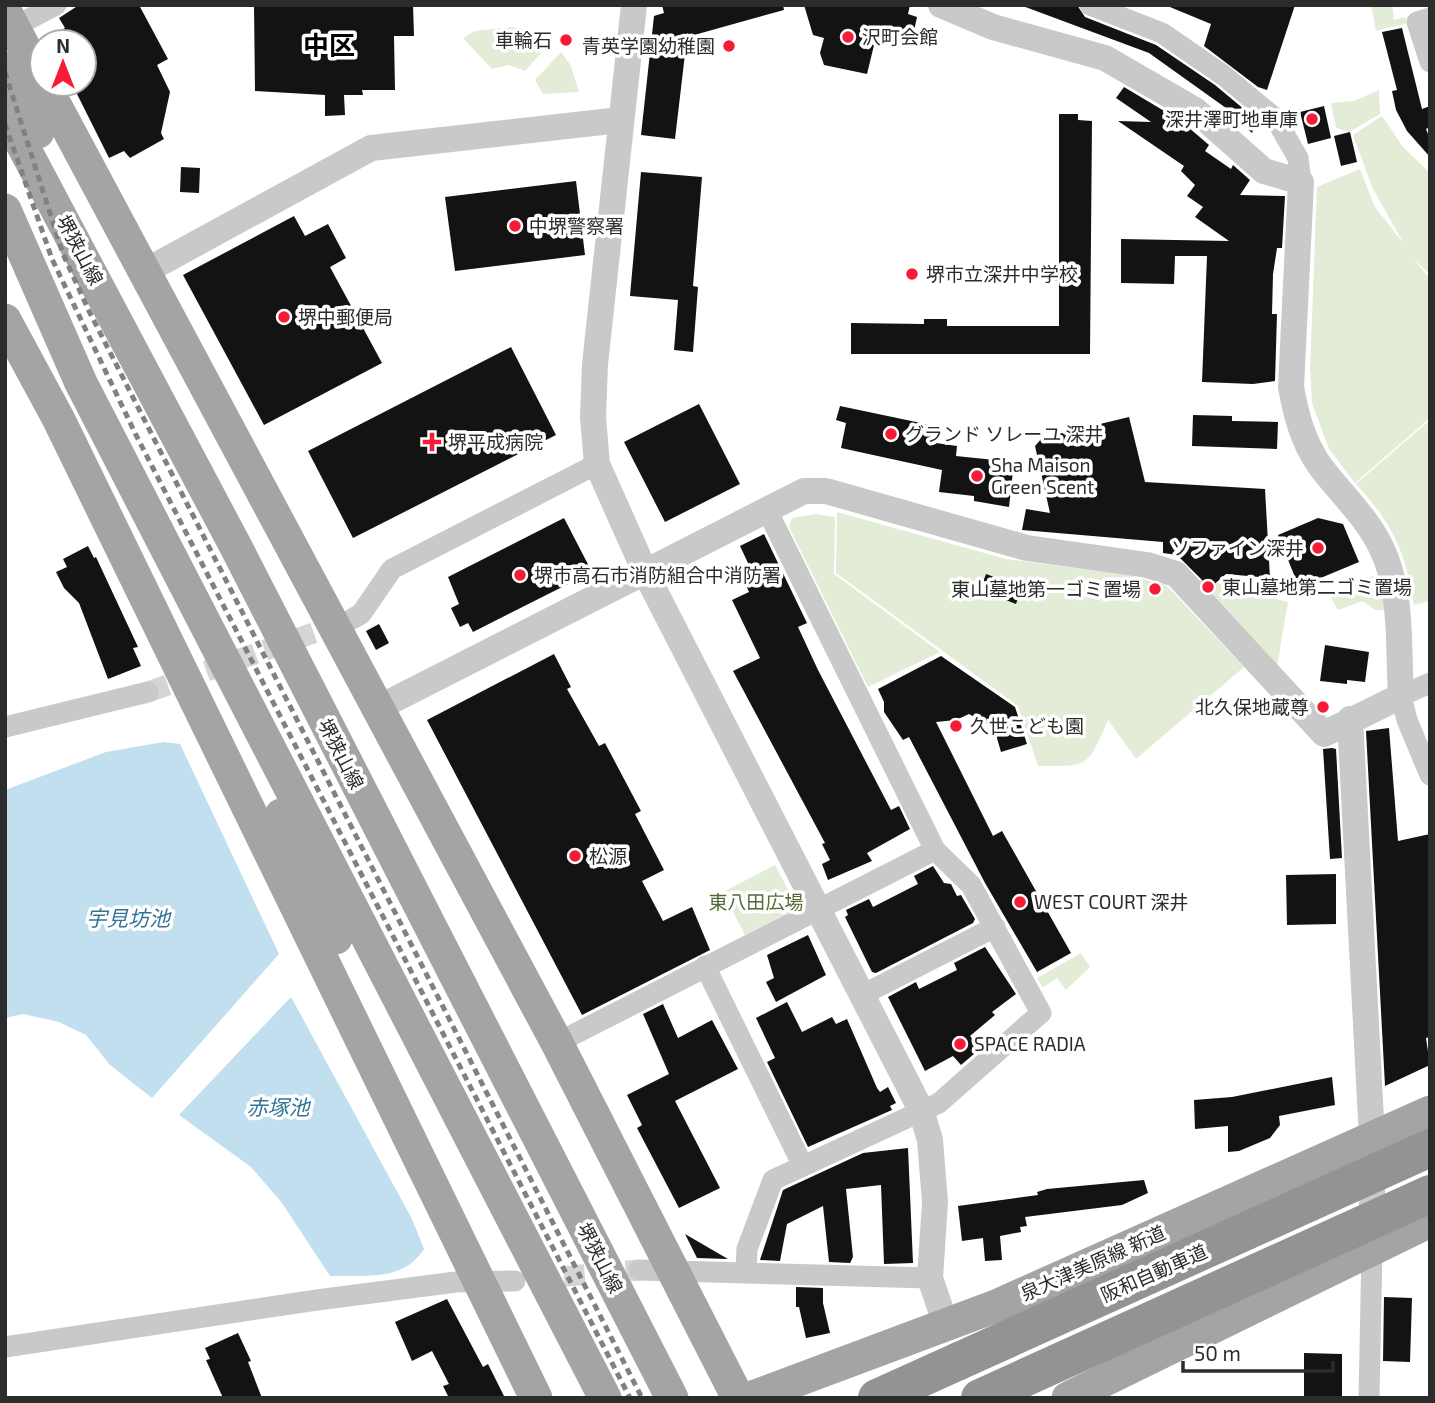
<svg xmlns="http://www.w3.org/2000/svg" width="1435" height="1403" font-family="'Exo 2','Noto Sans JP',sans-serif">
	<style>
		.green { fill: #e3ecd7 }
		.water { fill: #c1dfee }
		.building { fill: #131313 }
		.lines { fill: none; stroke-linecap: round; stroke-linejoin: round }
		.minor-tunnel { stroke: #d5d5d5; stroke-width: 21; stroke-dasharray: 21 10; stroke-linecap: butt }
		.minor { stroke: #c9c9c9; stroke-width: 21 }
		.tertiary { stroke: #c9c9c9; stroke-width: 26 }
		.primary { stroke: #a4a4a4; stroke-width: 33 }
		.motorway { stroke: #939393; stroke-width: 38 }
		.rail { stroke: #818181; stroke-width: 5; stroke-dasharray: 7 5; stroke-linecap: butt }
		.motorway-bridge { stroke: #939393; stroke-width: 38 }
		.poi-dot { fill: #f61b37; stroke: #fff; stroke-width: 2.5 }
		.labels { text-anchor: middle; stroke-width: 7; stroke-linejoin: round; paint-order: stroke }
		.poi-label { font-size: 19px; fill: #2c2c2c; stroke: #fff; text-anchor: start }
		.street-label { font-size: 19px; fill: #2c2c2c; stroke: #fff }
		.park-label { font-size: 19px; fill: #526b36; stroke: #fff }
		.water-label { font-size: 21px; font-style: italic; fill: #337495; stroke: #fff }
		.district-label { font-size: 26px; font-weight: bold; fill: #000; stroke: #fff }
	</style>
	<rect width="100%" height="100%" fill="#fff"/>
	<path class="green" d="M1371,5H1392L1394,20L1405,17L1407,23L1376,31Z
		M513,27L528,30L551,42L525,71L509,65L492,69L463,38L475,31Z
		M561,52L571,66L579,92L543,94L535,80Z
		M1379,90L1380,114L1349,132L1336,128L1331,103L1354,101Z
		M1382,116L1403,147L1430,173V275L1412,257L1430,279V418L1355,483L1329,449L1312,403L1310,369L1317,187L1360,169L1375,207L1404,244L1372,187L1353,135Z
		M1430,420V601L1414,605C1406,552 1392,523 1356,484Z
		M837,512L1006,559L1127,575L1166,585L1244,667L1136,759L1108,720C1087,768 1090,766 1038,766L1018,706L836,573Z
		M816,514L835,517L834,574L940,652L868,687L789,527L792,518Z
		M1373,576L1383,581L1386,610H1375L1363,601L1338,610L1330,596Z
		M1202,579L1288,602L1277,667L1199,582Z
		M775,865L794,901L791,911L745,935L723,892Z
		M1081,953L1090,967L1066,990L1057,978L1043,987L1037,978Z"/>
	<path class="water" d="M164,742L180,744L279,954L152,1098L110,1065L86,1035L59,1022L23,1014L5,1018V790L106,752Z
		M291,997L412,1219L424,1249C403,1282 365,1275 330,1276L282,1203L251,1167L179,1115Z"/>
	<path class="building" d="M79,5H139L168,59L157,65L170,92L161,133L164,139L130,158L124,151L109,158L72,84H84V42L43,41L65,28L59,18Z
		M254,5H413L414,36H394L395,90H362L363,95H344L345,115L325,116V95L255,91Z
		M662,5H783L784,10L687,37L675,139L641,135L654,16L664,13Z
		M804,5H910L908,14L917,17L914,31L896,41L876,37L867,74L824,65L820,53L824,38L813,35Z
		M1020,5H1077L1085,17L1156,45L1215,85L1257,120L1252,133L1226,108L1149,53Z
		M1165,5H1295L1267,90L1258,87L1204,46L1211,24Z
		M1402,28L1422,109L1430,106V127L1426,129L1430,139V157L1407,131L1396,110L1392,91L1397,90L1382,32Z
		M1124,87L1181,121L1209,145L1205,151L1231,169L1233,165L1250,180L1240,195L1285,196L1282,248H1277L1273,274L1272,314H1277L1275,381L1253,384L1202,382L1207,256H1175L1174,284L1121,283V239L1229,241L1195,217L1203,207L1187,196L1195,185L1181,171L1184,166L1118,121L1151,122L1116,98Z
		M1324,106L1331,138L1308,144L1300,112Z
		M1059,114H1078V120L1092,121L1090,354H851V323L924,324V319H947V326H1059V281H1055V263H1059Z
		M1350,132L1357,162L1341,166L1334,136Z
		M181,167L200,168L199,193L180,192Z
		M641,172L702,177L693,286L698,287L693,352L674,350L678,300L630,296Z
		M576,181L585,255L455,271L445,197Z
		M294,216L305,236L328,224L346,258L330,267L382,363L264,425L183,275Z
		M511,347L556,435L353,538L308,451Z
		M699,404L740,484L665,522L624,442Z
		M840,406L940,427L936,443L957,446L956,456L1014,462L1009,507L974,501V496L939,492L942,470L841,448L846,423L836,420Z
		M1193,415L1232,416V421L1278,422L1277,449L1192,446Z
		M1129,417L1145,482L1265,489L1270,578L1226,574L1210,588L1177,555L1163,553V542L1022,530L1026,509L1050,513L1035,446L1042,438Z
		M564,518L592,572L473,632L468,623L460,627L451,608L459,604L448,577Z
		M1318,518L1343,524L1359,562L1299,587L1278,535Z
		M764,534L807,623L798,627L818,670L891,810L899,806L910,829L867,853L872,861L828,880L822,864L830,860L822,844L825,843L733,671L760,658L732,600L749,592L745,583L755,578L740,546Z
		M88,546L94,558L96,557L138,647L133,648L141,666L108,679L79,603L64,588L56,572L67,567L63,559Z
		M986,574L1022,587L1016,604L980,590Z
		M379,624L389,643L376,650L366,631Z
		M1325,645L1369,652L1365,682L1347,680V684L1320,681Z
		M554,654L571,687L567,689L599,746L605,743L641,811L635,814L664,870L642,881L663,921L692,907L710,950L582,1015L427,720Z
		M941,656L1015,707L1027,744L1001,752L994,728L969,714L956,720L936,722L993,836L1002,831L1071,953L1037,972L985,883L909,737L903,740L884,712V702L878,689Z
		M1389,728L1398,841L1430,834V1037L1426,1038L1430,1065L1385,1086L1366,731Z
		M1332,748L1336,749L1342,858L1330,859L1323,749Z
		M933,866L944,883L951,884L957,896L961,895L975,919L973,923L876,973L872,972L845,917L848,915L846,910L869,899L873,907L918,884L914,876Z
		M1336,874V924L1287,925L1286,875Z
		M808,935L826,975L776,1002L766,982L774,978L767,955Z
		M985,947L1016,994L992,1012L995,1015L970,1036L981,1048L961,1065L953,1056L925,1071L888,997L916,982L919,989L957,970L954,963Z
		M787,1002L802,1032L832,1017L836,1024L847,1019L877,1088L880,1092L888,1087L896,1103L890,1106L892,1110L808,1147L767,1062L775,1058L756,1018Z
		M663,1004L678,1038L712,1020L738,1069L675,1101L720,1188L679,1208L637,1128L642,1125L627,1095L669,1074L643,1014Z
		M1332,1077L1335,1105L1279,1116L1280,1125L1270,1138L1239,1151L1228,1152V1126L1195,1129L1194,1100L1232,1097Z
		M908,1148L913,1263L884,1264L881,1185L846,1189L853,1257L850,1263L829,1262L823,1206L787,1224L780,1261L760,1260L783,1190L863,1153Z
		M1144,1180L1148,1193L1122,1205L1025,1217L1027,1226L1020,1227L1021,1232L1000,1236L1002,1260L985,1261L983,1238L962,1241L958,1206L1038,1195L1037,1192L1047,1189Z
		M685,1234L728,1259L697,1258Z
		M796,1287L823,1288V1303L830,1333L806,1338L799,1307H796Z
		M1384,1297L1412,1298L1410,1362L1383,1361Z
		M447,1299L483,1367L488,1364L505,1398H449L443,1386L449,1384L432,1351L412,1361L395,1322Z
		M238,1333L251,1361L248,1362L262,1398H223L206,1360L210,1359L205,1348Z
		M1304,1353L1342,1354V1398H1304Z"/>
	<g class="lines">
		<path class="minor-tunnel" d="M148,692L344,622
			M533,1279L639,1270"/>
		<path class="minor" d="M1090,5L1162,33L1223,75L1275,118L1298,158L1301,182
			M1430,18L1417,22L1430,62
			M14,27L56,5
			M352,619L361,614L392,569L597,464
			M1430,683L1401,696L1407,720L1430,775
			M5,727L148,692
			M705,966L803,1166
			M862,995L995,927
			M557,1043L935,850
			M639,1270L930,1278
			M746,1272L747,1249L773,1180L939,1103L1041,1013L971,885L935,850L767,510
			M5,1347L317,1300L456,1282L515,1281
			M1369,1398L1372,1249"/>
		<path class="tertiary" d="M634,5L595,364L593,418L597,464L646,574L921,1110L930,1140L935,1202L930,1278L946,1325
			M142,273L371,148L620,120
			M378,708L804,491H826L1027,548L1147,565L1176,574L1324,734L1401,696C1398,648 1403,591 1381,547C1366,516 1341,494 1320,466C1303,442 1296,415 1291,387L1301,182L1264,171L1195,110L1105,58L993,27L941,5
			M1350,719L1372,1139V1235"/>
		<path class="primary" d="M5,11L42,81
			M5,68L38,132
			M44,84L557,1043L738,1398
			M5,112L236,547L672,1398
			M5,210L81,383L605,1398
			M5,320L59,420L536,1398
			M281,815L336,938
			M750,1398L996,1306L1430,1112
			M1068,1398L1430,1221"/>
		<path class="motorway" d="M877,1398L959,1361"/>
		<path class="rail" d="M5,72L63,254L89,311L642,1398
			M5,124L52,259L136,435L630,1398"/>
		<path class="motorway-bridge" d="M959,1361L1430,1148
			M980,1398L1430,1194"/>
	</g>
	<g class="poi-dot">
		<circle cx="848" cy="37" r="7"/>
		<circle cx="566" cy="40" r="7"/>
		<circle cx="729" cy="46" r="7"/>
		<circle cx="1312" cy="119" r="7"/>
		<circle cx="515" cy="226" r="7"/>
		<circle cx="912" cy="274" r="7"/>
		<circle cx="284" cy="317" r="7"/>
		<circle cx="891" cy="434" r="7"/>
		<path d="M428.5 431.5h7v7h7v7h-7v7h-7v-7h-7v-7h7z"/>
		<circle cx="977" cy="476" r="7"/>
		<circle cx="1318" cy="548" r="7"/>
		<circle cx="520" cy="575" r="7"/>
		<circle cx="1208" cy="587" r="7"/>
		<circle cx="1155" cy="589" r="7"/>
		<circle cx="1323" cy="707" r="7"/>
		<circle cx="956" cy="726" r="7"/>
		<circle cx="575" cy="856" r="7"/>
		<circle cx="1020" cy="902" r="7"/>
		<circle cx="960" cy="1044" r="7"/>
	</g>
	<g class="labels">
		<g class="poi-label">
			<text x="862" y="44">沢町会館</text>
			<text x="552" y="47" text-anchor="end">車輪石</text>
			<text x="715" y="53" text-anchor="end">青英学園幼稚園</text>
			<text x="1298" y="126" text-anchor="end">深井澤町地車庫</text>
			<text x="529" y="233">中堺警察署</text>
			<text x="926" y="281">堺市立深井中学校</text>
			<text x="298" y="324">堺中郵便局</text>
			<text x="905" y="441">グランド ソレーユ 深井</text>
			<text x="448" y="449">堺平成病院</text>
			<text x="991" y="472">Sha Maison<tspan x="991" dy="22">Green Scent</tspan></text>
			<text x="1304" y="555" text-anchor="end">ソファイン深井</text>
			<text x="534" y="582">堺市高石市消防組合中消防署</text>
			<text x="1222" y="594">東山墓地第二ゴミ置場</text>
			<text x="1141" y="596" text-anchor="end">東山墓地第一ゴミ置場</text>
			<text x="1309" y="714" text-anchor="end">北久保地蔵尊</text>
			<text x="970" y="733">久世こども園</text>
			<text x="589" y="863">松源</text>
			<text x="1034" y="909">WEST COURT 深井</text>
			<text x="974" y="1051">SPACE RADIA</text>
		</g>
		<g class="street-label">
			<text transform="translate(80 250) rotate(62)" y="7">堺狭山線</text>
			<text transform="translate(341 754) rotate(63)" y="7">堺狭山線</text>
			<text transform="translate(600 1258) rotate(63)" y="7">堺狭山線</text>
			<text transform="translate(1093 1263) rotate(-24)" y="7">泉大津美原線 新道</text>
			<text transform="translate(1154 1273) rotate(-24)" y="7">阪和自動車道</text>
		</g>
		<g class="park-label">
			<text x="756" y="909">東八田広場</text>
		</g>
		<g class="water-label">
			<text x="128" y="926">宇見坊池</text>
			<text x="278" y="1115">赤塚池</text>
		</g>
		<g class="district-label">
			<text x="329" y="55">中区</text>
		</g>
	</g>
	<rect width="1435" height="1403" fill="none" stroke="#2c2c2c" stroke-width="14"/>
	<g transform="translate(63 63)"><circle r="33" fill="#ffffff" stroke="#ababab" stroke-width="2"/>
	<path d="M0-5L12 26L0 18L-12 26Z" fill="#f61b37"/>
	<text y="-10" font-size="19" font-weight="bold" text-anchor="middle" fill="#2c2c2c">N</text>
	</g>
	<path d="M1183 1361v10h150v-10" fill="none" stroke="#2c2c2c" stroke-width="3.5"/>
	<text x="1194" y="1361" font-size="21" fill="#2c2c2c" stroke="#ffffff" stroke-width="5" paint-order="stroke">50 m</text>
</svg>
